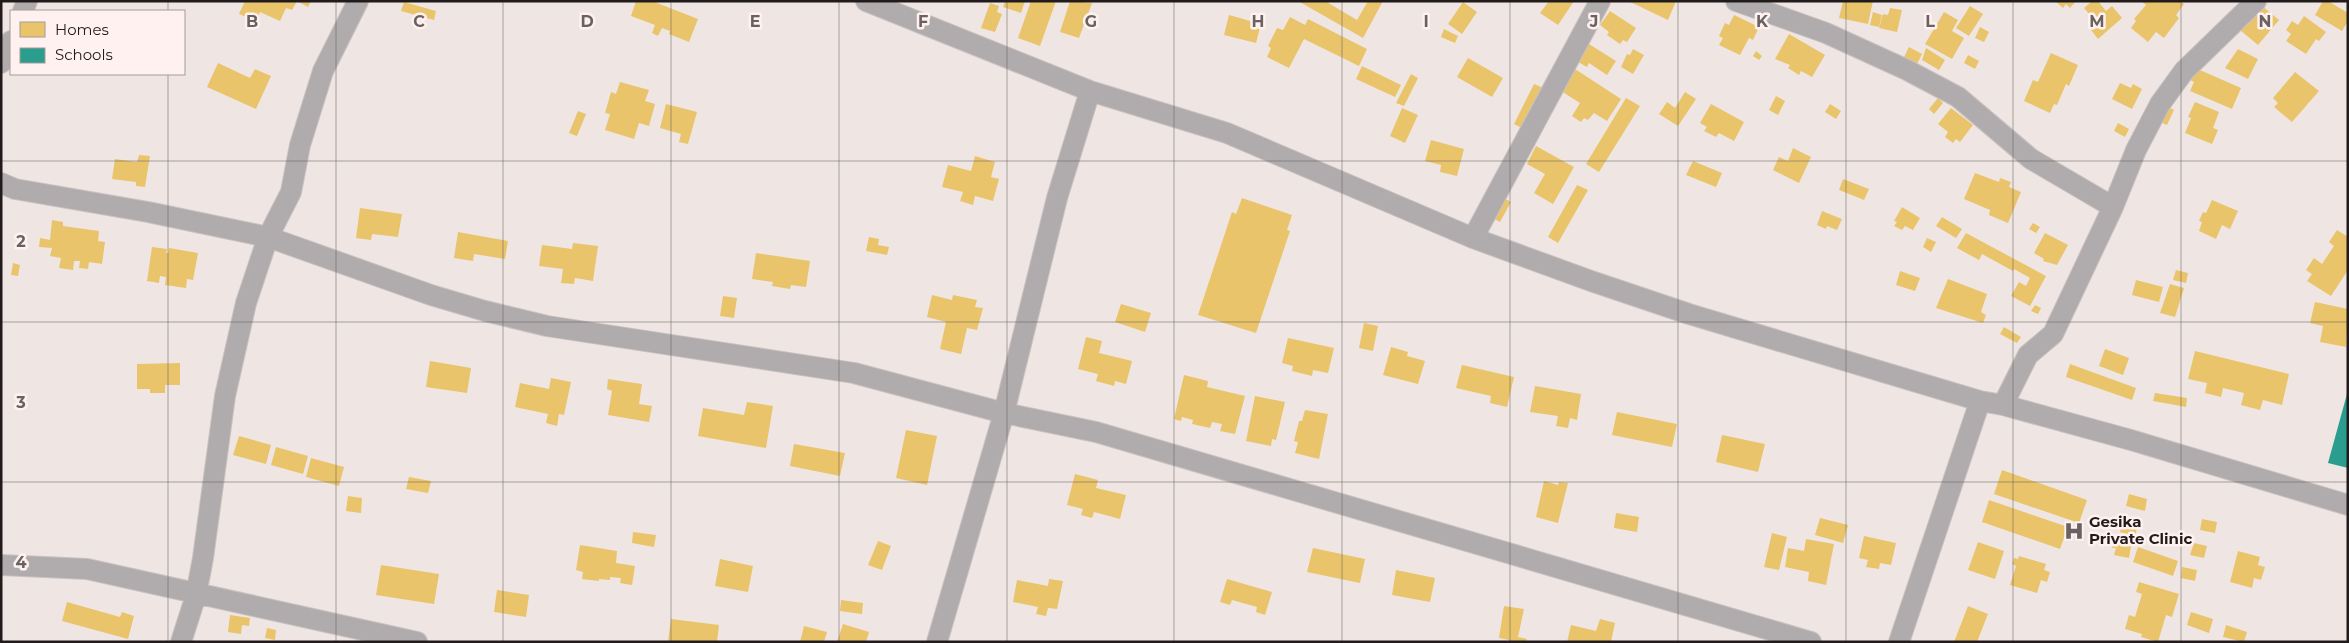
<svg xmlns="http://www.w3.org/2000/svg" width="2349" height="643" font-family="Montserrat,sans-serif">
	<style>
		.homes { fill: #e9c46a }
		.schools { fill: #2a9d8f }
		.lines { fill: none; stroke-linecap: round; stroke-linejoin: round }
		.street-casing { stroke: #c9c2c1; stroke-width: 22 }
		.street { stroke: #b0acad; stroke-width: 20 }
		.grid { fill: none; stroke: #696261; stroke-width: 1; stroke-opacity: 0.55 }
		.labels { text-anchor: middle; stroke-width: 5; stroke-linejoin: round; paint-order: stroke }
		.poi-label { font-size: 15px; font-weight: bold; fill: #211b1b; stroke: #fef1ef; text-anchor: start }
		.grid-label { font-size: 16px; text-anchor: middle; font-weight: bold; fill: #696261; stroke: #fef1ef; stroke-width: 5; stroke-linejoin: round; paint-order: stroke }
	</style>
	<rect width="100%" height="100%" fill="#efe6e4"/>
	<path class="homes" d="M245,1H311L308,7L297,1L292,10L286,8L280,21L260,12L256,21L239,14Z
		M636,1H652L698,19L689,42L669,34L670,31L662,28L658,36L652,33L655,25L631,16Z
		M1005,1H1025L1021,13L1003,7Z
		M1031,1H1056L1040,46L1018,38Z
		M1070,1L1092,3L1079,38L1060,32Z
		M1298,1H1325L1357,20L1368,1H1383L1363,38Z
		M1549,1H1574L1558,25L1540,13Z
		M1628,1H1676L1668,20Z
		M1843,1H1873L1868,24L1839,18Z
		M2055,1H2076L2070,8L2066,4L2063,8Z
		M2092,1H2098L2106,11L2112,6L2122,18L2098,39L2091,30L2096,22L2084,8Z
		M2141,1H2180L2184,4L2176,15L2179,18L2164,38L2156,32L2148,42L2131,28L2136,21L2134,19L2146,5Z
		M2323,1H2328L2348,13V21L2342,31L2315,15Z
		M404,2L436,11L434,20L401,11Z
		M1463,2L1477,12L1462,34L1448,24Z
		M990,3L999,6L997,12L1002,14L995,32L981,28Z
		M2261,5L2279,20L2258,45L2240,30Z
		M1970,6L1983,14L1969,36L1956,28Z
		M1890,8L1902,10L1897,32L1879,28L1883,14L1888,15Z
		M1610,11L1636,28L1627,42L1623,40L1620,44L1607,35L1609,32L1600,25Z
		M1873,12L1882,15L1879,27L1870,25Z
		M1944,12L1958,20L1952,31L1964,38L1952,59L1925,44Z
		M1229,15L1261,24L1256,43L1224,35Z
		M1734,15L1759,27L1753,40L1749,38L1740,55L1719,45L1723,38L1719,36L1725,23L1729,25Z
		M2304,16L2326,32L2319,41L2316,39L2306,54L2286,41L2291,34L2286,30L2292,21L2298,25Z
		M1290,17L1305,25L1308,19L1367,49L1359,66L1304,39L1289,68L1267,57L1271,48L1268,46L1277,28L1283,30Z
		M1980,27L1989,32L1984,42L1975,38Z
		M1444,29L1458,36L1455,43L1441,37Z
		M1789,34L1825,55L1812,77L1801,71L1799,75L1788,68L1790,65L1775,59Z
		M1589,44L1616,61L1607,75L1589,63L1587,67L1578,62Z
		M1909,47L1922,54L1917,64L1904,57Z
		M1926,48L1945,60L1939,70L1922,60Z
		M1633,49L1644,55L1633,74L1621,67L1627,54L1630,55Z
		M2238,49L2258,59L2248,79L2225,68Z
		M1756,51L1762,56L1759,60L1753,56Z
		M2051,53L2078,65L2069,86L2066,84L2057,105L2054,104L2050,113L2024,101L2033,80L2038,82Z
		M1968,55L1979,61L1975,69L1964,63Z
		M1468,58L1503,78L1492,97L1457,77Z
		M218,63L250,78L255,69L271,76L256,109L207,87Z
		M1362,66L1401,85L1395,97L1356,79Z
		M2193,67L2241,88L2232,109L2190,91L2194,82L2188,79Z
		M1575,69L1621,99L1607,121L1594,113L1588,120L1584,118L1581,122L1572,116L1580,103L1561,91Z
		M2295,72L2319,91L2292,122L2274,107L2278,103L2273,98Z
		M1411,74L1418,78L1404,106L1396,103Z
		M620,82L649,90L645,101L655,104L649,126L639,123L634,139L605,130L610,114L605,113L611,92L616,94Z
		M2120,83L2131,88L2133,84L2142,89L2132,109L2112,99Z
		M1534,84L1546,89L1526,130L1514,124Z
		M1685,92L1696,99L1678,126L1659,114L1667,102L1675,108Z
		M1776,96L1785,101L1778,115L1769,110Z
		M1626,98L1640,106L1599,172L1586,164Z
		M1938,98L1943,103L1934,114L1929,109Z
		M2195,102L2219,112L2213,128L2218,130L2212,144L2185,133L2191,118L2188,117Z
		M666,104L697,112L688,144L679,142L681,134L660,128Z
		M1711,104L1744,122L1734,141L1719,133L1716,137L1704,131L1707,127L1700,123Z
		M1830,104L1841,111L1836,119L1825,112Z
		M2166,106L2174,110L2167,125L2159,122Z
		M1402,108L1418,115L1405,143L1390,136Z
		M1951,108L1973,125L1960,142L1956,139L1953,143L1945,137L1948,132L1938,124Z
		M578,111L586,114L577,136L569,133Z
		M2118,123L2129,129L2125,137L2114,131Z
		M1431,140L1464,149L1457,176L1440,172L1441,165L1425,161Z
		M1536,146L1574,167L1553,204L1534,193L1545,174L1527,164Z
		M1793,148L1811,157L1799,183L1773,170L1779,157L1788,161Z
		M139,155L150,156L145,187L136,186V182L112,179L115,159L137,162Z
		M975,156L995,162L991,177L999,179L993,201L975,196L973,205L960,201L963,192L942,187L948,165L971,171Z
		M1693,161L1722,173L1716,187L1686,175Z
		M1975,173L1999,182L2000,178L2011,182L2009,187L2021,192L2008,223L1989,215L1990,210L1964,199Z
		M1843,179L1869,189L1864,200L1839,190Z
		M1577,185L1588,190L1558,243L1548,237Z
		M1500,196L1511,202L1500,222L1489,216Z
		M1242,198L1292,215L1287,230L1290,231L1256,333L1198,315L1232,212L1236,214Z
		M2212,200L2238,211L2230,229L2222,225L2216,239L2199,231L2202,222L2199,221L2203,212L2206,213Z
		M1902,207L1920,218L1913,230L1905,226L1902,230L1894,226L1897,222L1894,221Z
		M360,208L402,214L398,237L372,234L371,240L356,238Z
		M1822,211L1842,219L1837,230L1827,226L1826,229L1817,225Z
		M1942,217L1962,229L1956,238L1936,226Z
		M52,220L63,222V226L99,231L98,241L105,242L102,264L89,262L88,269L79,268L80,261H74L73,270L59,268L61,258L50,256L52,248L39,247L40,238L50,240Z
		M2033,223L2040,227L2036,233L2029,229Z
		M2337,230L2348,237V270L2331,296L2307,281L2312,274L2306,270L2314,258L2322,264L2334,246L2329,242Z
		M458,232L508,241L505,259L474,254L473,261L454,258Z
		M1966,233L2046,276L2030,306L2011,296L2019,282L2026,286L2030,278L2014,269L2013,271L1982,254L1979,260L1957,248Z
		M2045,233L2068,245L2057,265L2043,261L2044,259L2034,253Z
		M869,237L879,239L878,245L889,247L887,255L866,251Z
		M1927,238L1936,242L1931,252L1923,247Z
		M573,243L598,246L593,281L575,278L574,284L561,283L563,269L539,266L542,245L572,249Z
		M152,247L167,249L166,253H168L169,248L198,253L193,280L187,279L186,288L165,285L166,277L160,276L159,283L147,281Z
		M756,253L810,261L806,287L791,285L790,289L772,286L773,282L752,279Z
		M13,263L20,265L18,276L11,275Z
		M2176,270L2188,273L2186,283L2173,280Z
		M1900,271L1920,278L1915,291L1896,285Z
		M1948,279L1987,294L1981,312L1986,315L1983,323L1936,308Z
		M2136,280L2163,287L2159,302L2132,295Z
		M2170,284L2184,288L2175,317L2160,313Z
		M932,295L952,300L953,295L977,300L975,307L983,308L977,330L967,328L961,354L940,349L946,322L927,317Z
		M723,296L737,298L734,318L720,316Z
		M2315,302L2348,309L2346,347L2320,342L2323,326L2310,323Z
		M1121,304L1151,313L1145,332L1115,322Z
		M2035,305L2041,308L2038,314L2031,311Z
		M1364,323L1378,326L1373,351L1359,348Z
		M2004,327L2021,337L2017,343L2000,334Z
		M1086,337L1102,341L1099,353L1132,361L1126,384L1115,381L1114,386L1096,381L1098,374L1078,369Z
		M1288,338L1334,348L1328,373L1313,370L1312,376L1292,371L1293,366L1282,363Z
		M1391,347L1408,352L1407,356L1425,361L1418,384L1383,375Z
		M2105,349L2129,358L2123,375L2099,366Z
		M2195,351L2289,374L2282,405L2263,400L2260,410L2241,405L2244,393L2223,388L2221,397L2205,393L2207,383L2188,379Z
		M430,361L471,368L467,393L426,387Z
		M180,363V385H165V393H150V389H137V364Z
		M2070,364L2136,388L2132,400L2066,377Z
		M1462,365L1514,377L1507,407L1490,403L1491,396L1456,388Z
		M1184,375L1208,381L1207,387L1245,396L1235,434L1220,431L1222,424L1212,422L1210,428L1192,424L1193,420L1182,417L1181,421L1174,419Z
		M551,378L571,382L564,415L559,414L557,426L546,423L548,414L515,407L520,383L549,389Z
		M608,379L642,384L639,404L652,406L649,422L608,415L612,391L607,389Z
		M1535,386L1581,394L1577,420L1570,418L1568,428L1556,426L1558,416L1530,412Z
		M2155,393L2187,398L2186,407L2153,401Z
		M1255,396L1285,402L1276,440L1272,439L1271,446L1246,441Z
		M747,402L773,406L766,448L698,436L703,408L744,415Z
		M1305,410L1328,414L1319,459L1295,453L1298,442L1294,441L1299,421H1302Z
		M1617,412L1677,424L1672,447L1612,435Z
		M906,430L937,436L927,485L896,478Z
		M1722,435L1765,444L1758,472L1716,462Z
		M239,436L271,445L266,464L233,455Z
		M794,444L845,453L840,476L790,466Z
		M276,447L308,456L303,474L271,465Z
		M311,458L344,467L339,486L306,477Z
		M2002,470L2087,500L2079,523L1994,494Z
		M1075,474L1098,480L1096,488L1126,495L1120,519L1094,512L1092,518L1081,515L1083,509L1067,505Z
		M409,477L431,481L428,493L406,489Z
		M1544,481L1558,485L1559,482L1568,483L1558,523L1536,517Z
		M2129,494L2147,499L2145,511L2126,506Z
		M348,496L362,498L361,513L346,511Z
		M1989,500L2068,527L2060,549L1982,522Z
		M1616,513L1639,517L1637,532L1614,528Z
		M1820,518L1848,525L1843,543L1815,535Z
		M2123,519L2138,524L2135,536L2120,532Z
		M2202,519L2217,522L2215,533L2200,530Z
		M633,532L656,535L654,547L632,543Z
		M1772,533L1787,537L1779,570L1764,567Z
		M1864,536L1896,543L1891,565L1880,563L1879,569L1866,567L1868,560L1859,558Z
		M1806,539L1834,544L1826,585L1808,581L1809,572L1785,567L1788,548L1804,551Z
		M878,541L891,546L882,570L868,565Z
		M1978,542L2004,551L1995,579L1968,570Z
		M2114,542L2131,546L2129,558L2114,555L2116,548H2112Z
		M2194,543L2207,546L2204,558L2190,555Z
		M580,545L617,551L616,563L635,566L632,585L620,583L621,578L610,577V580L599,579V581L582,579L583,572L576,570Z
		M2138,547L2178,561L2173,576L2133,562Z
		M1313,548L1365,559L1360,583L1307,572Z
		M2238,551L2260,557L2258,565L2265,567L2261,580L2254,578L2252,588L2230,582Z
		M2019,556L2046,564L2044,570L2050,572L2047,582L2041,580L2037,593L2010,585L2016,566L2012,564L2014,558L2018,559Z
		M720,559L753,566L748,592L715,586Z
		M381,565L439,574L434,604L376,595Z
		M2182,567L2197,570L2195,581L2181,578Z
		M1396,570L1435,578L1430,602L1392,595Z
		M1049,579L1063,581L1057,609L1048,608L1046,616L1036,614L1038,607L1013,602L1017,580L1048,586Z
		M1227,579L1272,592L1265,615L1256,612L1257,607L1232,600L1230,605L1220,602Z
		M2139,582L2179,594L2172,617L2166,615L2158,642L2141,637L2142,634L2125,629L2129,615L2135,617L2142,594L2136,592Z
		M497,590L529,595L526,617L494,612Z
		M841,600L863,603L862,614L840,611Z
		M67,602L120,617L122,612L134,616L128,639L62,621Z
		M1504,606L1524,609L1518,637L1527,639L1526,642H1509V640L1499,638Z
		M1968,606L1988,614L1977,642H1954Z
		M2191,612L2213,619L2209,633L2187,625Z
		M230,615L250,618L249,626L242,625L241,634L228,632Z
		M671,619L719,625L717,642H668Z
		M1600,619L1615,623L1611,642H1567L1571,625L1596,631Z
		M843,624L869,632L866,642H837Z
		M2226,625L2247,632L2244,642L2223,637Z
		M804,626L827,632L824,642H800Z
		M267,628L276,630L275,640L265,638Z"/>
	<path class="schools" d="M2347,394H2348V468L2328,463Z"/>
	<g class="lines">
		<defs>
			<path id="street" d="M866,1L1090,91L1227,133L1473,238L1591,281L1689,314L1980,401L2003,405L2131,440L2348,505
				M1736,1L1826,33L1907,70L1958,97L2031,159L2113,207
				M23,11L27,1
				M1,63L11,41
				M1,183L15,189L148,212L268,237L431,295L485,311L547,326L854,373L1004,413L1096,432L1811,642
				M1473,238L1600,1
				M2003,405L2028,355L2053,334L2113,207L2136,150L2160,104L2184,71L2256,1
				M1,565L87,569L417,642
				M181,642L196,595L203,558L225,396L246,303L268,237L291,192L300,145L323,71L358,1
				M937,642L1004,413L1057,198L1090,91
				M1899,642L1980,401"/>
		</defs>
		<use href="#street" class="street-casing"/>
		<use href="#street" class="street"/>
	</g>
	<path class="grid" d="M168,1V11M336,1V642M503,1V642M671,1V642M839,1V642M1007,1V642M1174,1V642M1342,1V642M1510,1V642M1678,1V642M1846,1V642M2013,1V642M2181,1V642M168,74V642M1,161H2348M1,322H2348M1,482H2348"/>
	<defs>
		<symbol id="hospital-bare" viewBox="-9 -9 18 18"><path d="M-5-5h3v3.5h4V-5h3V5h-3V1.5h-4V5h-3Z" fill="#696261" stroke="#fef1ef" stroke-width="2.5" paint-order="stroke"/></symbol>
	</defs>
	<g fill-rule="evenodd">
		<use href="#hospital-bare" x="2060" y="517" width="28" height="28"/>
	</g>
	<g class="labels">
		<g class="poi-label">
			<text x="2089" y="527">Gesika<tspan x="2089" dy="17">Private Clinic</tspan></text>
		</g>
	</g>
	<g class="grid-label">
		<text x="252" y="27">B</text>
		<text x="419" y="27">C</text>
		<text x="587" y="27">D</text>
		<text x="755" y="27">E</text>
		<text x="923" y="27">F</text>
		<text x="1091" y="27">G</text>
		<text x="1258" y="27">H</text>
		<text x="1426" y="27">I</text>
		<text x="1594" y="27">J</text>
		<text x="1762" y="27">K</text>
		<text x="1930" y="27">L</text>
		<text x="2097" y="27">M</text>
		<text x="2265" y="27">N</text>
		<text x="21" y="247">2</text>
		<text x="21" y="408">3</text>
		<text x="21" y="568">4</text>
	</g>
	<rect width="2349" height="643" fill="none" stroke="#211b1b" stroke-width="5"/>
	<rect x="10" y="10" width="175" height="65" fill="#fef1ef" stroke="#a69b9a"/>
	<rect x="20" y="22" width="25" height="15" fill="#e9c46a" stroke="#a69b9a"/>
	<text x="55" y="35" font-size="15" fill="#211b1b">Homes</text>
	<rect x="20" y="48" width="25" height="15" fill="#2a9d8f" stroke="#a69b9a"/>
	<text x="55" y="60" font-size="15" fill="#211b1b">Schools</text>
</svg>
